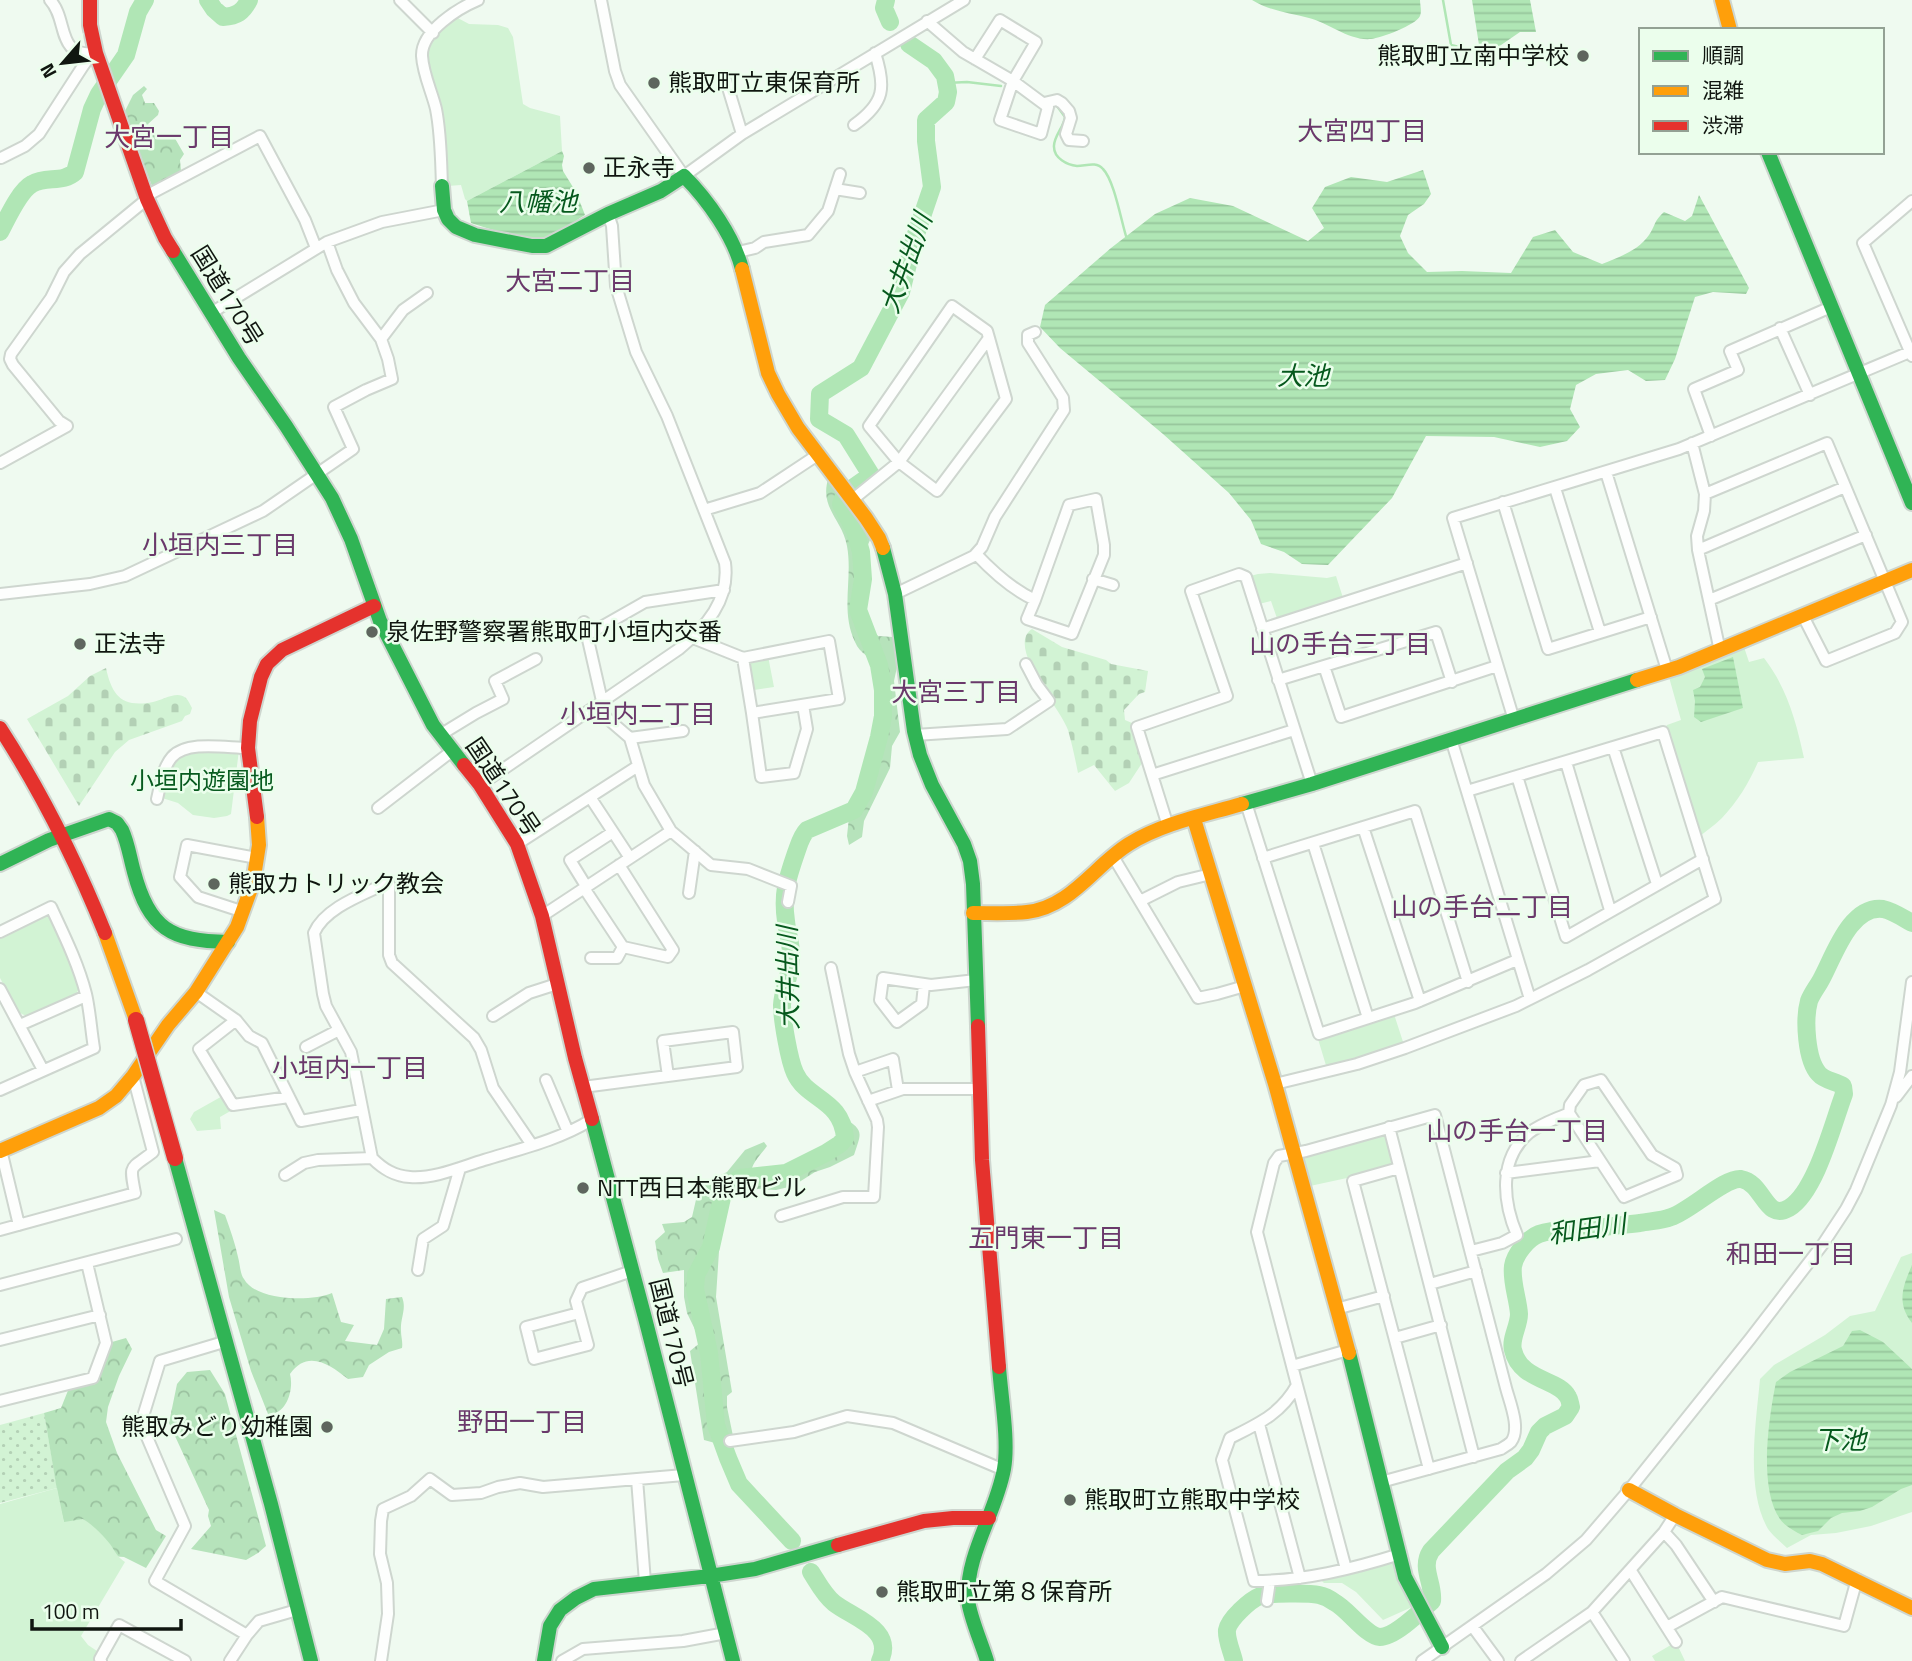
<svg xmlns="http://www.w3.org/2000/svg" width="1912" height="1661" font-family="'Titillium Web','Noto Sans JP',sans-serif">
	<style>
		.grass { fill: url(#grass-dots) }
		.forest { fill: url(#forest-crowns) }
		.cemetery { fill: url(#cemetery-stones) }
		.park { fill: #d2f3d4 }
		.water { fill: url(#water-rules) }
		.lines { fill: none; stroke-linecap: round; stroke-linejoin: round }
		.stream { stroke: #b0e6b5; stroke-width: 2.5 }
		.river { stroke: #b0e6b5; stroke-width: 18 }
		.street-casing { stroke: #ced6cf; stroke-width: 14 }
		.fast-casing { stroke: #ced6cf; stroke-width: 18 }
		.slow-casing { stroke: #ced6cf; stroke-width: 18 }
		.jam-casing { stroke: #ced6cf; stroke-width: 18 }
		.street { stroke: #fdfefd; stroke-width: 10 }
		.fast { stroke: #30b455; stroke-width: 14 }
		.slow { stroke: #ff9f0a; stroke-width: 14 }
		.jam { stroke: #e5322d; stroke-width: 14 }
		.jam-bridge-casing { stroke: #ced6cf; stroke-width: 19; stroke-linecap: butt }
		.jam-bridge { stroke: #e5322d; stroke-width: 16 }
		.poi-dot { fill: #5e665e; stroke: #ebfeec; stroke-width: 2.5 }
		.labels { text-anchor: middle; stroke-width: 5; stroke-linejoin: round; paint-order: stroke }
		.poi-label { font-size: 24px; fill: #101610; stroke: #ebfeec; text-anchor: start }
		.street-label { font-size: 24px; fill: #101610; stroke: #ebfeec }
		.park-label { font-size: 24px; fill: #085b1f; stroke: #ebfeec }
		.neighbourhood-label { font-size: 26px; fill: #6a396b; stroke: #ebfeec }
		.water-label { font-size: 26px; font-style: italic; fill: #06591d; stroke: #ebfeec }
	</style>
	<defs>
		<pattern id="grass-dots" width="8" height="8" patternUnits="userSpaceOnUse" patternTransform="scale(1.75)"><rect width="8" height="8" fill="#d2f3d4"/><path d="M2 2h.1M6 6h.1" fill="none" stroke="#b3d0b5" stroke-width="1.8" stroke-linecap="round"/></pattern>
		<pattern id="forest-crowns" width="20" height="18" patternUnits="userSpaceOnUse" patternTransform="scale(1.75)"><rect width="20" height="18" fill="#b6e3bb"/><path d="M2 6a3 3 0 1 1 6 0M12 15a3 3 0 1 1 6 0" fill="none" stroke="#9bc2a0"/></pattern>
		<pattern id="cemetery-stones" width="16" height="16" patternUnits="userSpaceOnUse" patternTransform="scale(1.75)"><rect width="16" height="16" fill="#d2f3d4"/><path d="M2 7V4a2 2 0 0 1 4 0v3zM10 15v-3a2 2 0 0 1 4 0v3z" fill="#b3d0b5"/></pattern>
		<pattern id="water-rules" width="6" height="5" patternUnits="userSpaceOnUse" patternTransform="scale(1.75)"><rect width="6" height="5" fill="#b0e6b5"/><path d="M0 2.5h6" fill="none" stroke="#96c59b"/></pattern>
	</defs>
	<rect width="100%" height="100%" fill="#effaf0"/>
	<path class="grass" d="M44,1413L57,1488L0,1503V1425Z"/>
	<path class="forest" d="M144,86L147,89L142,95L145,103H154L159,111L158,115L148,124L155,136L173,135L184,154L180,160L181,171L152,186L124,113L133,95Z
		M829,476L865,529L870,540L867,547L870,567L863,613C871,619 871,629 878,636L893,637L897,667L894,681L900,732L892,746L890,768L864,821L862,837L849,845L847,836L849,817C865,803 869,784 875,764C884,728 888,702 882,666C871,658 860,654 855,642C840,610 853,579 847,546C842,518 818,508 829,476Z
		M842,1116C864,1131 862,1131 854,1155L830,1167L815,1172L793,1186L776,1190L758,1189L734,1195L725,1203L721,1221L716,1297L732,1392L727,1396V1407L733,1436L730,1441L715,1443L704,1440L690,1351L701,1342L687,1313L684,1297V1270L663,1273L658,1259L655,1241L665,1232L662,1224L684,1222L692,1217L698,1191L711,1180L727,1172L745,1150L764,1142L767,1146C760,1156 747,1167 752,1180L776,1177L795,1173L842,1145C850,1133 847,1128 841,1117Z
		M214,1210L225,1215C230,1229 235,1243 238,1257C240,1264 240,1274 244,1279C256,1301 311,1302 332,1293L341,1322L354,1325L345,1341L377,1345L384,1329L386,1299L402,1297C407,1309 400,1318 401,1331C401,1337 403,1342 402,1348L389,1352L369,1365L363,1377L348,1379C330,1364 307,1349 290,1374C294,1389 287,1415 268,1414L251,1371L229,1297Z
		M126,1338L132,1349L119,1376L108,1407L106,1422L117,1453L156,1530L166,1536L146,1568L124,1557L95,1555L64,1523L59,1502L44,1413L61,1408L69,1388L95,1384L112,1342Z
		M210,1370L225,1394L266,1546L258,1553L246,1560L191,1549L211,1526L208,1516L209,1510L169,1423L177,1384L187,1372Z"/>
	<path class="cemetery" d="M1032,629L1062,647L1106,660L1111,664L1148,671L1145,692L1139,694L1124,710L1125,720L1132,723L1144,760L1129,783L1115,791L1094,765L1078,773C1075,758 1072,744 1068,730C1061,709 1005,646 1032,629Z
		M106,668C112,696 122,708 153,702C163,700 177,690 186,698C189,701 190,705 192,708L190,714L185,716L182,721L129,740L115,752L79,806L27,719L68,696L90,676Z"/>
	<path class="park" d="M454,16L469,24L498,25L508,28L513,37L523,104L530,108L560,116L562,151L467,201L465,199L461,185L448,186L442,111L427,55L434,38Z
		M1270,573L1327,578L1336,576L1345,604L1279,624L1271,601L1255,605L1246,577L1258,574Z
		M1742,641L1749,662L1764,658C1787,688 1796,721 1804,758L1758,762C1749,783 1737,802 1722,818C1714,826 1704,832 1696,840L1663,732L1667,725L1681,720L1667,670Z
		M768,656L774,687L754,690L749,664L754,659Z
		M189,750H239L231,814L227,816L214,818L193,815L178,803L159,797L174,760Z
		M44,915L52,919L79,988L76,995L26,1016L18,1012L0,978V939Z
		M1393,1011L1405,1048L1328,1072L1318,1039Z
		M226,1094L234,1109L220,1117L221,1129L197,1131L190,1119L194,1112Z
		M1389,1127L1399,1168L1353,1181L1347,1178L1310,1186L1304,1162L1306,1151Z
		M1912,1253V1512L1871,1526L1836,1533L1811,1535L1787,1548C1781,1542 1773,1536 1768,1529C1745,1489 1756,1423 1760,1379L1774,1365L1825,1335L1850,1316L1875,1311L1901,1257Z
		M57,1488L64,1522L83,1519C93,1525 102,1534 110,1544C115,1551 117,1557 125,1562L81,1636L88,1645L100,1653L97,1661H0V1504Z
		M1400,1554L1419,1604L1383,1620L1356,1592L1342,1583H1324L1317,1576Z
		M1676,1642L1685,1661H1655L1652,1656Z"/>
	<path class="water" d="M1252,0H1420C1420,5 1422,11 1420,16C1416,25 1381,38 1371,39C1349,41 1329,23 1309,18C1289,13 1270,11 1252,0Z
		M1472,0H1530L1536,32H1520L1488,54H1481L1480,51L1472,50L1479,45Z
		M562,151L564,156L562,165L563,171L576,192L585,215C575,221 557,235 547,237C528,241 489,229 471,223L467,201Z
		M1423,170L1431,194L1424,204L1408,215L1400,236L1408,253L1427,272L1462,271L1511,273L1533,237L1555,230L1573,252L1602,264C1619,257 1638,251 1649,235C1656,225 1653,222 1664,212L1685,221L1692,216L1699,195L1749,288L1746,294L1713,292L1695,297L1675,359L1665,380L1646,381L1628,370L1596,374L1576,385L1570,409L1580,427L1567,441L1540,447L1494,437L1426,436L1392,498L1328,565L1302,564L1284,552L1261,544L1251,520L1229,493L1163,434L1060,348L1040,327L1045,305L1111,248L1155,214L1190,198L1233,206L1308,241L1324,228L1312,208L1325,187L1351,177L1387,182Z
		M1733,657L1743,708L1701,722L1694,717L1695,701L1693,690L1700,687L1705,677L1702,669Z
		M1912,1265V1323C1896,1303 1903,1286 1912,1265Z
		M1860,1330L1883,1342L1912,1369V1485L1901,1489L1872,1507L1860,1511L1842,1513L1831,1518L1818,1531L1802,1535C1794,1531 1785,1526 1780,1519C1758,1488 1769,1417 1776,1382L1790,1372L1843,1346L1852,1331Z"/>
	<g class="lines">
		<path class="stream" d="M1443,0L1451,45L1472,50
			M946,83L967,82L1001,86
			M1057,106L1065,117C1064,127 1053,137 1054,147C1054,158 1067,165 1077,166C1086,166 1096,161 1103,169C1114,180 1121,220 1126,236"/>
		<path class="river" d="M208,0L214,9L223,17C237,16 243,12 249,0
			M886,0L884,8L890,22
			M0,232C7,219 19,191 32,184C46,176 63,183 75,172L92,109L99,94L126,55L138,12L145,0
			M851,489L871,475L846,435L819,419L820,394L861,368L901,292L914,240L932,187L926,141V120L946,102L948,92L945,76L934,61L909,44
			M792,1541L739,1484L728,1458L716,1425L709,1353L695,1289L696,1275L711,1247L723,1193L729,1185L740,1178L786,1173L826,1153L840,1144L845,1138C842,1099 807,1100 795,1073C789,1060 782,1019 782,1005C783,989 791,974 791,958C792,945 787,933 786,921C782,894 787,879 796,853C799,845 801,836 807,830L854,810L864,792L879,737L883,716V690L879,665L858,610L863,579L861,552L855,531L841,504L843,498
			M811,1572C818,1583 824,1595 834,1603C853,1618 895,1629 880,1661
			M1234,1661C1232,1652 1226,1639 1227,1630C1229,1619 1250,1600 1260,1596C1269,1593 1310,1593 1319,1595C1324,1596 1330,1599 1334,1602C1348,1609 1366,1636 1380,1637C1395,1637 1421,1611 1432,1601C1434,1583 1420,1568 1431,1551L1507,1471L1525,1458L1531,1450L1539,1432L1545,1426L1565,1416L1571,1407C1570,1404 1570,1400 1568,1397C1559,1379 1520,1381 1513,1350C1510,1339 1519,1326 1519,1314C1518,1298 1511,1282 1513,1266C1515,1254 1528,1238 1539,1234C1552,1229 1568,1230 1582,1229C1601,1228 1620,1225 1640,1223C1650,1221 1662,1221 1671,1217C1690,1211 1725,1177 1741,1179C1764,1183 1765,1222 1789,1208C1816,1192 1833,1123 1844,1094L1843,1086C1836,1081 1825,1081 1819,1074C1806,1060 1804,1019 1809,1001C1812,993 1818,986 1822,978C1834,956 1850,905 1883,909C1893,911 1903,918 1912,923"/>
		<defs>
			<path id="street" d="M50,0C69,20 55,58 96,53
				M400,0L433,33
				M601,0L615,71L620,85L684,176L742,134L964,0
				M927,21L963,52L1013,81L1048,107L1041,134L1000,120L1013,81L1036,42L1000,20L975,59
				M726,81L742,134
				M1044,103L1057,100L1062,103L1069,111L1071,118L1066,134L1069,140L1083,141
				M854,125C885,103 886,87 875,53
				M0,158H1L25,146L39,134L83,66L88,59L96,53
				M442,186C441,160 441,134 436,109C432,92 423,74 422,56C421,31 459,8 478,0
				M835,189L860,193
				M146,196L260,136L305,220L316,248
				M1912,201L1863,243L1912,356
				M738,252L755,248L764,242L808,235L828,211L840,174
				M952,306L987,331L989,338L899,462L869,426Z
				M211,313L327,242L382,222L444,210
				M1780,328L1810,395
				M381,339L403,310L427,293
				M1711,436L1694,389L1738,370L1730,351L1831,307
				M1692,443L1705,494L1704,511L1697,536L1698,550L1720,651
				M0,463L67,426L59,421L13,365L10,359L11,354L51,298L64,272L80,254L147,199
				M1606,472L1667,670
				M1555,488L1600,632
				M1705,494L1827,443L1902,622L1895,633L1826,661L1803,616
				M1096,499L1104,545V555L1072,634L1027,619L1035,600L1069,505Z
				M852,500L899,462L937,491L1006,399L989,338
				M1503,502L1548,649L1651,617
				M704,510L760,493L819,454
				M1698,550L1845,487
				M976,554C993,572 1013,590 1035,600
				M1093,579L1113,585
				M0,594L90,584L125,576L263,511L353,449L334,407L366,390L392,379L388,359L381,339L354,303L337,270L327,242
				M895,594L974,556L982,547L995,517L1064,410L1063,398L1028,343V335L1035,332
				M1709,600L1866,535
				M584,622L602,701
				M1262,629L1467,563
				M587,635L645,602L724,590
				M693,638L743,658L829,641L839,699L752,713L743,658
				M1324,666L1341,717L1497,666
				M1278,680L1436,632L1452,682
				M594,707L630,738L644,785L671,831L711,865L748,869L791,886L788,902
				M752,713L761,777L794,773L807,729L803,705
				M1514,720L1453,518L1679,449L1912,351
				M440,735L476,713L503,699L495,681L536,659
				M915,735L1007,729L1049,701L1037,685L1026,664
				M630,738L683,731
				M1451,739L1530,999
				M1613,747L1657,884
				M1566,762L1610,910
				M1152,775L1294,730
				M1517,776L1566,937L1703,859
				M480,785L679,649C706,627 730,600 725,563L667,416L636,352L616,286L612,226L608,214
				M590,797L630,858
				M157,799C160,786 163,767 172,757C187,740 227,748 248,748
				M1246,803L1319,1034L1415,1003L1517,960
				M378,808L452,751
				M1168,826L1137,727L1227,696L1191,591L1239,574L1246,577L1312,784
				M1363,827L1420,1001
				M1313,843L1368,1018
				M517,844L638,766
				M1114,858L1198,998L1217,994L1245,986
				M1263,858L1415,811L1468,982
				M586,886L570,860L613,832
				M584,888L623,947L668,957L673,950L619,865
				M689,893L695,851
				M1140,901L1178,882L1211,874
				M244,912L198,897L180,877L187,845L257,858
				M542,916L671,831
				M0,932L51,907C64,935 78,963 86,994C90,1011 91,1030 94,1048L0,1090
				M591,958H617L623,947
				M924,985L922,1004L897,1022L880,1000L883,978L931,985L976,980
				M0,989L43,1070
				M196,992L236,1020L249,1036L262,1043L301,1121L361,1110
				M493,1016L529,993L557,984
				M236,1020L199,1049L233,1105L289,1097
				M20,1025L86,996
				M306,1047L339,1030
				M855,1072L893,1059L898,1090
				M546,1080L568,1132
				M1601,1080L1652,1155L1675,1168L1677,1175L1624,1197L1569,1113L1570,1105L1584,1085Z
				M1275,1084L1357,1064L1405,1048L1516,1006L1588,970L1715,899L1663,732L1467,791
				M583,1087L737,1067L733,1032L663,1041L668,1076
				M1896,1097L1912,1076
				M868,1101L903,1089H980
				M1389,1127L1474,1457
				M532,1145L493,1088L481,1050L474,1038L392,963L389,955V882C365,894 325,907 314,933L323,994L326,1006L351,1052L372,1158C383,1169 394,1176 410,1177C434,1179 461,1167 484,1160C520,1149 559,1140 591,1120
				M1,1150L19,1225
				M1399,1168L1353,1181L1429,1469
				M1506,1173L1600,1161
				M285,1175L304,1163L318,1160L372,1158
				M781,1216L843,1197H874L878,1127L877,1120L855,1072L849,1054L831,968
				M0,1230L135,1193C129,1163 130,1170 153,1152L133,1076
				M1471,1251L1502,1243L1517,1235C1503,1202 1498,1159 1529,1133C1540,1124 1556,1119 1569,1113
				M418,1270L423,1239L443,1226L460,1168
				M1430,1284L1476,1271
				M0,1285L176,1239
				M1336,1309L1384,1296
				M579,1313L526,1327L534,1359L588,1345L576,1301L582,1288L632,1271
				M1395,1338L1441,1325
				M0,1340L100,1315
				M227,1341L160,1361L141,1423L185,1526L155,1581L247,1635L259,1621L297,1610
				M1292,1366L1348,1350
				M1297,1385L1346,1569
				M0,1401L93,1378L106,1343L87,1263
				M1259,1424L1300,1578
				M730,1441L794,1432L847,1416L893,1423L1004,1470
				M637,1479L645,1582
				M1381,1482L1501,1449C1504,1447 1508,1445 1511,1442C1521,1429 1510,1403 1506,1388L1435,1115L1306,1151L1279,1156L1274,1163L1257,1232L1297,1385C1281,1414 1258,1424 1230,1438L1222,1460L1254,1581C1304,1581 1352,1569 1400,1554
				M1664,1532L1676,1545L1714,1602
				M1631,1571L1676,1642
				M1267,1601L1270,1581
				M1592,1612L1624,1661
				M1473,1627L1498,1661
				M1667,1627L1722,1597L1844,1626L1857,1579
				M101,1661L100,1659L119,1625L185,1661
				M230,1661L247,1635
				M381,1661L388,1614L387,1583L380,1554L381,1521L383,1509L411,1496L430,1479L452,1495L481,1493L498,1487L520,1483L543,1487L684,1475
				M562,1661L583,1649L683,1641L726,1633
				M1422,1661L1546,1574L1586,1540L1629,1490L1750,1339L1823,1244L1846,1209L1856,1190L1891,1105L1900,1072L1912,982
				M1521,1661L1592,1612L1664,1532L1675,1515"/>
			<path id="fast" d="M1768,152L1912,503
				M442,186L444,210L448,219L456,227L475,235L532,246H546L608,214L661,191L684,176C708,200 734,237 742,269
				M173,251L239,358L286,426L332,498L351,539L380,621L433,725L464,765
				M883,548L895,594L914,731L920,755L932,785L964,844L970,861L973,884L978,1026
				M1242,804L1312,784L1637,680
				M0,864L49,840L109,819L117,823L122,830C128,843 130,858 134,872C149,929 171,941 228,942
				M592,1119L645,1318L733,1661
				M175,1158L271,1504L311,1661
				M1349,1353L1405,1577L1442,1647
				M544,1661L550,1626L560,1610L576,1598L594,1589L710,1576L755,1569L838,1545
				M987,1661C982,1644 969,1615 968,1599C966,1554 996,1513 1004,1469C1009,1441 1001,1396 999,1367"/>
			<path id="slow" d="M1722,0L1730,30
				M742,269L768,373L778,394L798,428L866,518L879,538L883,548
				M1637,680L1679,667L1912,570
				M1194,819L1275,1084L1349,1353
				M973,913C991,913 1010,914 1027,912C1071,907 1095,865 1129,844C1163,823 1205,815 1242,804
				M105,933L136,1020
				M0,1151L99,1108L116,1096L133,1076L168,1025L196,992L237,927L253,883L259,845L257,817
				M1629,1490L1675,1515L1767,1560L1785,1564L1810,1561L1822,1564L1912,1608"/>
			<path id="jam" d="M90,0V25L96,53L147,199L165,238L173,251
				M0,728C42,793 76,861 105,933
				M464,765L480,785L517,844L542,916L575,1058L592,1119
				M257,817L248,748L250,721L261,677L267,664L282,650L374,606
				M978,1026L982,1160L999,1367
				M838,1545L924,1521L953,1518H989"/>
		</defs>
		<use href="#street" class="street-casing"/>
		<use href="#fast" class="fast-casing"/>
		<use href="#slow" class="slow-casing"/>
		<use href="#jam" class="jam-casing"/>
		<use href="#street" class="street"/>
		<use href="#fast" class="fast"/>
		<use href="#slow" class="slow"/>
		<use href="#jam" class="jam"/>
		<defs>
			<path id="jam-bridge" d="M136,1020L175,1158"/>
		</defs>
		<use href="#jam-bridge" class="jam-bridge-casing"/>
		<use href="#jam-bridge" class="jam-bridge"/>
	</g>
	<g class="poi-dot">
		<circle cx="1583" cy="56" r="7"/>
		<circle cx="654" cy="83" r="7"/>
		<circle cx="589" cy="168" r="7"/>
		<circle cx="372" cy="632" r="7"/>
		<circle cx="80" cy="644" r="7"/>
		<circle cx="214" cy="884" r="7"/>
		<circle cx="583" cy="1188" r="7"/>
		<circle cx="327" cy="1427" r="7"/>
		<circle cx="1070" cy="1500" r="7"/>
		<circle cx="882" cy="1592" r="7"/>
	</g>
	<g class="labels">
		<g class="poi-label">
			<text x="1569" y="64" text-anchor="end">熊取町立南中学校</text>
			<text x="668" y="91">熊取町立東保育所</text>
			<text x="603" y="176">正永寺</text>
			<text x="386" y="640">泉佐野警察署熊取町小垣内交番</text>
			<text x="94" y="652">正法寺</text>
			<text x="228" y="892">熊取カトリック教会</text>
			<text x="597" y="1196">NTT西日本熊取ビル</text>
			<text x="313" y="1435" text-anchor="end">熊取みどり幼稚園</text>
			<text x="1084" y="1508">熊取町立熊取中学校</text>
			<text x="896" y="1600">熊取町立第８保育所</text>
		</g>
		<g class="street-label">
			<text transform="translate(227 296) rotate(58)" y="8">国道170号</text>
			<text transform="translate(503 787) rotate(56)" y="8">国道170号</text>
			<text transform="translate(671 1333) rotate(76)" y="8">国道170号</text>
		</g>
		<g class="park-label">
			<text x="202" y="789">小垣内遊園地</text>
		</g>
		<g class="neighbourhood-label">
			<text x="1362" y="140">大宮四丁目</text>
			<text x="169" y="146">大宮一丁目</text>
			<text x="570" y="290">大宮二丁目</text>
			<text x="220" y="554">小垣内三丁目</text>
			<text x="1340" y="653">山の手台三丁目</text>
			<text x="956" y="701">大宮三丁目</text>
			<text x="638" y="723">小垣内二丁目</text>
			<text x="1482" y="916">山の手台二丁目</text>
			<text x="350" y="1077">小垣内一丁目</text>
			<text x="1517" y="1140">山の手台一丁目</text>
			<text x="1046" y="1247">五門東一丁目</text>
			<text x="1791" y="1263">和田一丁目</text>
			<text x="522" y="1431">野田一丁目</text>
		</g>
		<g class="water-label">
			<text x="538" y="211">八幡池</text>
			<text transform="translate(906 263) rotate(-70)" y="9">大井出川</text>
			<text x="1303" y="385">大池</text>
			<text transform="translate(788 978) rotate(-91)" y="9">大井出川</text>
			<text transform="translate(1587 1229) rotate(-8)" y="9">和田川</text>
			<text x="1840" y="1449">下池</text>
		</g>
	</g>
	<rect x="1639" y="28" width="245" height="126" fill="#ebfeec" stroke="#93a194" stroke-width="2"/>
	<rect x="1653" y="51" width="35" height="10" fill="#30b455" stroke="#93a194" stroke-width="2"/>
	<text x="1702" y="63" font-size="21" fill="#101610">順調</text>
	<rect x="1653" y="86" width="35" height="10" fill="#ff9f0a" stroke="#93a194" stroke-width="2"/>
	<text x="1702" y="98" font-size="21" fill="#101610">混雑</text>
	<rect x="1653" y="121" width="35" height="10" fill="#e5322d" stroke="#93a194" stroke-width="2"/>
	<text x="1702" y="133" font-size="21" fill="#101610">渋滞</text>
	<g transform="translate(63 63) rotate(242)" stroke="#ebfeec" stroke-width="5" paint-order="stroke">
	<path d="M0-5L12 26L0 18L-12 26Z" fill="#101610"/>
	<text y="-10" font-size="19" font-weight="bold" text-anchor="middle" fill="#101610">N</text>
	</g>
	<path d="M32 1619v10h149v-10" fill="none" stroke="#101610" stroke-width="3.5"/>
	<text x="42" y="1619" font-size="21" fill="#101610" stroke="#ebfeec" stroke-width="5" paint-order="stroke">100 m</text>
</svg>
